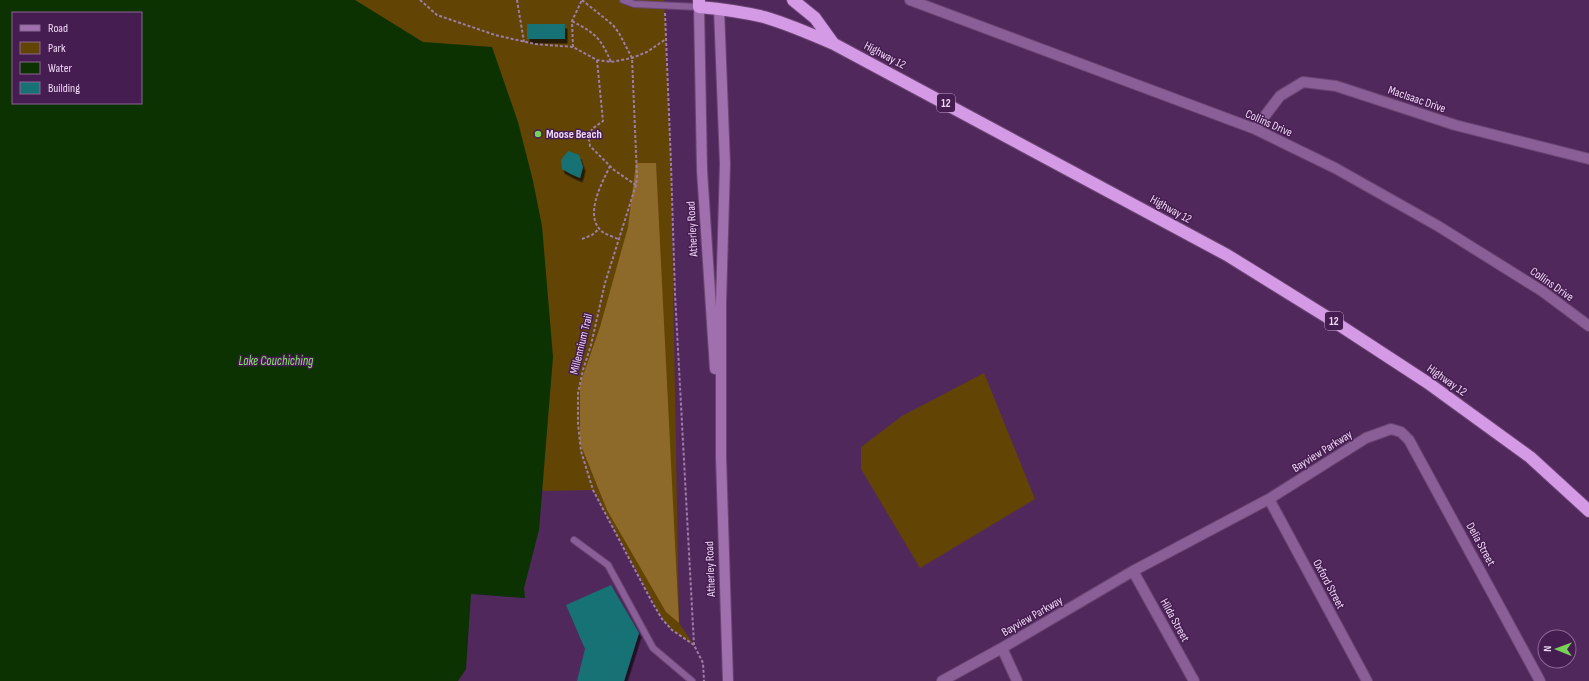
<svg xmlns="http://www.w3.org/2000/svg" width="1589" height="681" font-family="'Sofia Sans Condensed',sans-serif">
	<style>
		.green { fill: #624405 }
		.forest { fill: #8e6a2a }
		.water { fill: #0b3200; fill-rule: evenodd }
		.building { fill: #177275; filter: url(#shadow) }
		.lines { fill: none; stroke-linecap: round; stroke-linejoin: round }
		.lane-casing { stroke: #6a4573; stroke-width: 8 }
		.street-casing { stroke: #6a4573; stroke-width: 12 }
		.secondary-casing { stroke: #6a4573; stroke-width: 12 }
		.highway-casing { stroke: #6a4573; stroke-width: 14 }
		.path { stroke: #9e7da7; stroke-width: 2; stroke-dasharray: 3 2; stroke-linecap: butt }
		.lane { stroke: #8a5e97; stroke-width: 6 }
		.street { stroke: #8a5e97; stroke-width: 10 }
		.secondary { stroke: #a070ae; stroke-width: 10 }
		.highway { stroke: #d49ae5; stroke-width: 12 }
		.poi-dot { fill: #78d259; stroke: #461d51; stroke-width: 1.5 }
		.labels { text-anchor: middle; stroke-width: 3; stroke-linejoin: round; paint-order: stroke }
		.shield { fill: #461d51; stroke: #bc9fc4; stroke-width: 1 }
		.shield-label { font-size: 11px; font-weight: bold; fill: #efd7f6 }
		.street-label { font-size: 12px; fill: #efd7f6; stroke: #461d51 }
		.poi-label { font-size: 12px; font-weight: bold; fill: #efd7f6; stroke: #461d51; text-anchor: start }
		.water-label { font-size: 13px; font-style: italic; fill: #86e367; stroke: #461d51 }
	</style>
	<defs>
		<filter id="shadow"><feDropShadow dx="2.5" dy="4.5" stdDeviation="0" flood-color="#0009"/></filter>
	</defs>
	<rect width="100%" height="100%" fill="#51285c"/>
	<path class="green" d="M355,0H664L671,164L679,623L694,645L672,630L662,619L593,490L543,491L426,222Z
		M984,373L1035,499L920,568L861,469V447L902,416Z"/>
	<path class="forest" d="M636,163H656L679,623L666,612L607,510L580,443V384L600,327L628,227Z"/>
	<path class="water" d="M0,0H355L423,42L492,47L518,122L533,181L542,226L553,357L539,530L524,588L525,598L471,594L466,669L458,681H0ZM13,13H141V103H13Z"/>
	<path class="building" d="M527,24H565V39H527Z
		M568,151L579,155L583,167L580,178L571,174L562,169L561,160Z
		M611,585L639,633L624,681H577L585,649L566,605Z"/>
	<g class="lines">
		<defs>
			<path id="lane" d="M623,0L634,4L699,7
				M574,540L608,565L653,648L692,681"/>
			<path id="street" d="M910,0L1255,129L1335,168L1438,226L1542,291L1589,326
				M1255,129L1280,96L1303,82L1336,86L1455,125L1589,159
				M1269,499L1367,681
				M1133,571L1194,681
				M1002,648L1017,681
				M942,681L1002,648L1133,571L1269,499L1366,438L1391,429L1401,432L1409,440L1540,681"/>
			<path id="secondary" d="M699,7L702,170L715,369
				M719,9L725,164L721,303V457L728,681"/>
			<path id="highway" d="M699,0V7C721,9 743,12 764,17C788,24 811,34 834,44L1227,255L1327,317L1428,383L1530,457L1589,511
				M793,0L815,18L833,43"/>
		</defs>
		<use href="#lane" class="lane-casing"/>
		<use href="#street" class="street-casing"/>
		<use href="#secondary" class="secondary-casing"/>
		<use href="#highway" class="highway-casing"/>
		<path class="path" d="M420,0L437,15L495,35L535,44L573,47L597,60L611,62L632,58L647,52L666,39
			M517,0L524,42
			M582,0L613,25L619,33L632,58L637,177L636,185L605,283L591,345L583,370L578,393V424L581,451L593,490L652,602L662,619L672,630L694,645L703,663L704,681
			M665,13L671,164L675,294L694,645
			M572,21C596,34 600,37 611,62
			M573,47L572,21L582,0
			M597,60L603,121L592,129L589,140L590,146L614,170L636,185
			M610,166C602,183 582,218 604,233C608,235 614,237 618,239
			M582,239L592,235L599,229"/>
		<use href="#lane" class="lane"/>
		<use href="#street" class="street"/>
		<use href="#secondary" class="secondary"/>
		<use href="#highway" class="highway"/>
	</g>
	<circle class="poi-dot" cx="538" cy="134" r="4"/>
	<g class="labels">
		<g class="shield">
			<rect x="937" y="94" width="18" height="18" rx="3"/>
			<rect x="1325" y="312" width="18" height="18" rx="3"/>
		</g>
		<g class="shield-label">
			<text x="946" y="107">12</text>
			<text x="1334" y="325">12</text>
		</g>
		<g class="street-label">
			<text transform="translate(885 55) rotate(28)" y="4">Highway 12</text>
			<text transform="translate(1417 99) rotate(19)" y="4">MacIsaac Drive</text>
			<text transform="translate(1269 123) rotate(24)" y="4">Collins Drive</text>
			<text transform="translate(1171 209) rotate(29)" y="4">Highway 12</text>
			<text transform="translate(692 229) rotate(-93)" y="4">Atherley Road</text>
			<text transform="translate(1552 284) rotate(35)" y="4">Collins Drive</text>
			<text transform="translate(581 344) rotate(-76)" y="4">Millennium Trail</text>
			<text transform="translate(1447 380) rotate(35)" y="4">Highway 12</text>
			<text transform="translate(1322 451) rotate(-32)" y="4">Bayview Parkway</text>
			<text transform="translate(1481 544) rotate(61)" y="4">Delia Street</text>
			<text transform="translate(710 569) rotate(-92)" y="4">Atherley Road</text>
			<text transform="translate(1329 584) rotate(62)" y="4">Oxford Street</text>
			<text transform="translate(1032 616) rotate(-30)" y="4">Bayview Parkway</text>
			<text transform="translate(1175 620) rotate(61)" y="4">Hilda Street</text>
		</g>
		<g class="poi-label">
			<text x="546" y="138">Moose Beach</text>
		</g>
		<g class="water-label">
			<text x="276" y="365">Lake Couchiching</text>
		</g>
	</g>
	<rect x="12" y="12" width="130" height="92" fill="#461d51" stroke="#8a6793"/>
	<rect x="20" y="25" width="20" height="6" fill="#a070ae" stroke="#8a6793"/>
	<text x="48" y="32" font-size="12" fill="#efd7f6">Road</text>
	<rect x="20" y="42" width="20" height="12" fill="#624405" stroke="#8a6793"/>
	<text x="48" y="52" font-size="12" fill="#efd7f6">Park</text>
	<rect x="20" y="62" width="20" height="12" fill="#0b3200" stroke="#8a6793"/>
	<text x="48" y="72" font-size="12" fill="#efd7f6">Water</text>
	<rect x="20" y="82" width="20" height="12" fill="#177275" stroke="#8a6793"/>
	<text x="48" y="92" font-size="12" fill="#efd7f6">Building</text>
	<g transform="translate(1557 649) rotate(271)"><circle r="19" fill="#461d51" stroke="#8a6793"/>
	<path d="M0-3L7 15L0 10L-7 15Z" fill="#78d259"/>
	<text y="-6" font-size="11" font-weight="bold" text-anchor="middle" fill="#efd7f6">N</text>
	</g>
</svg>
